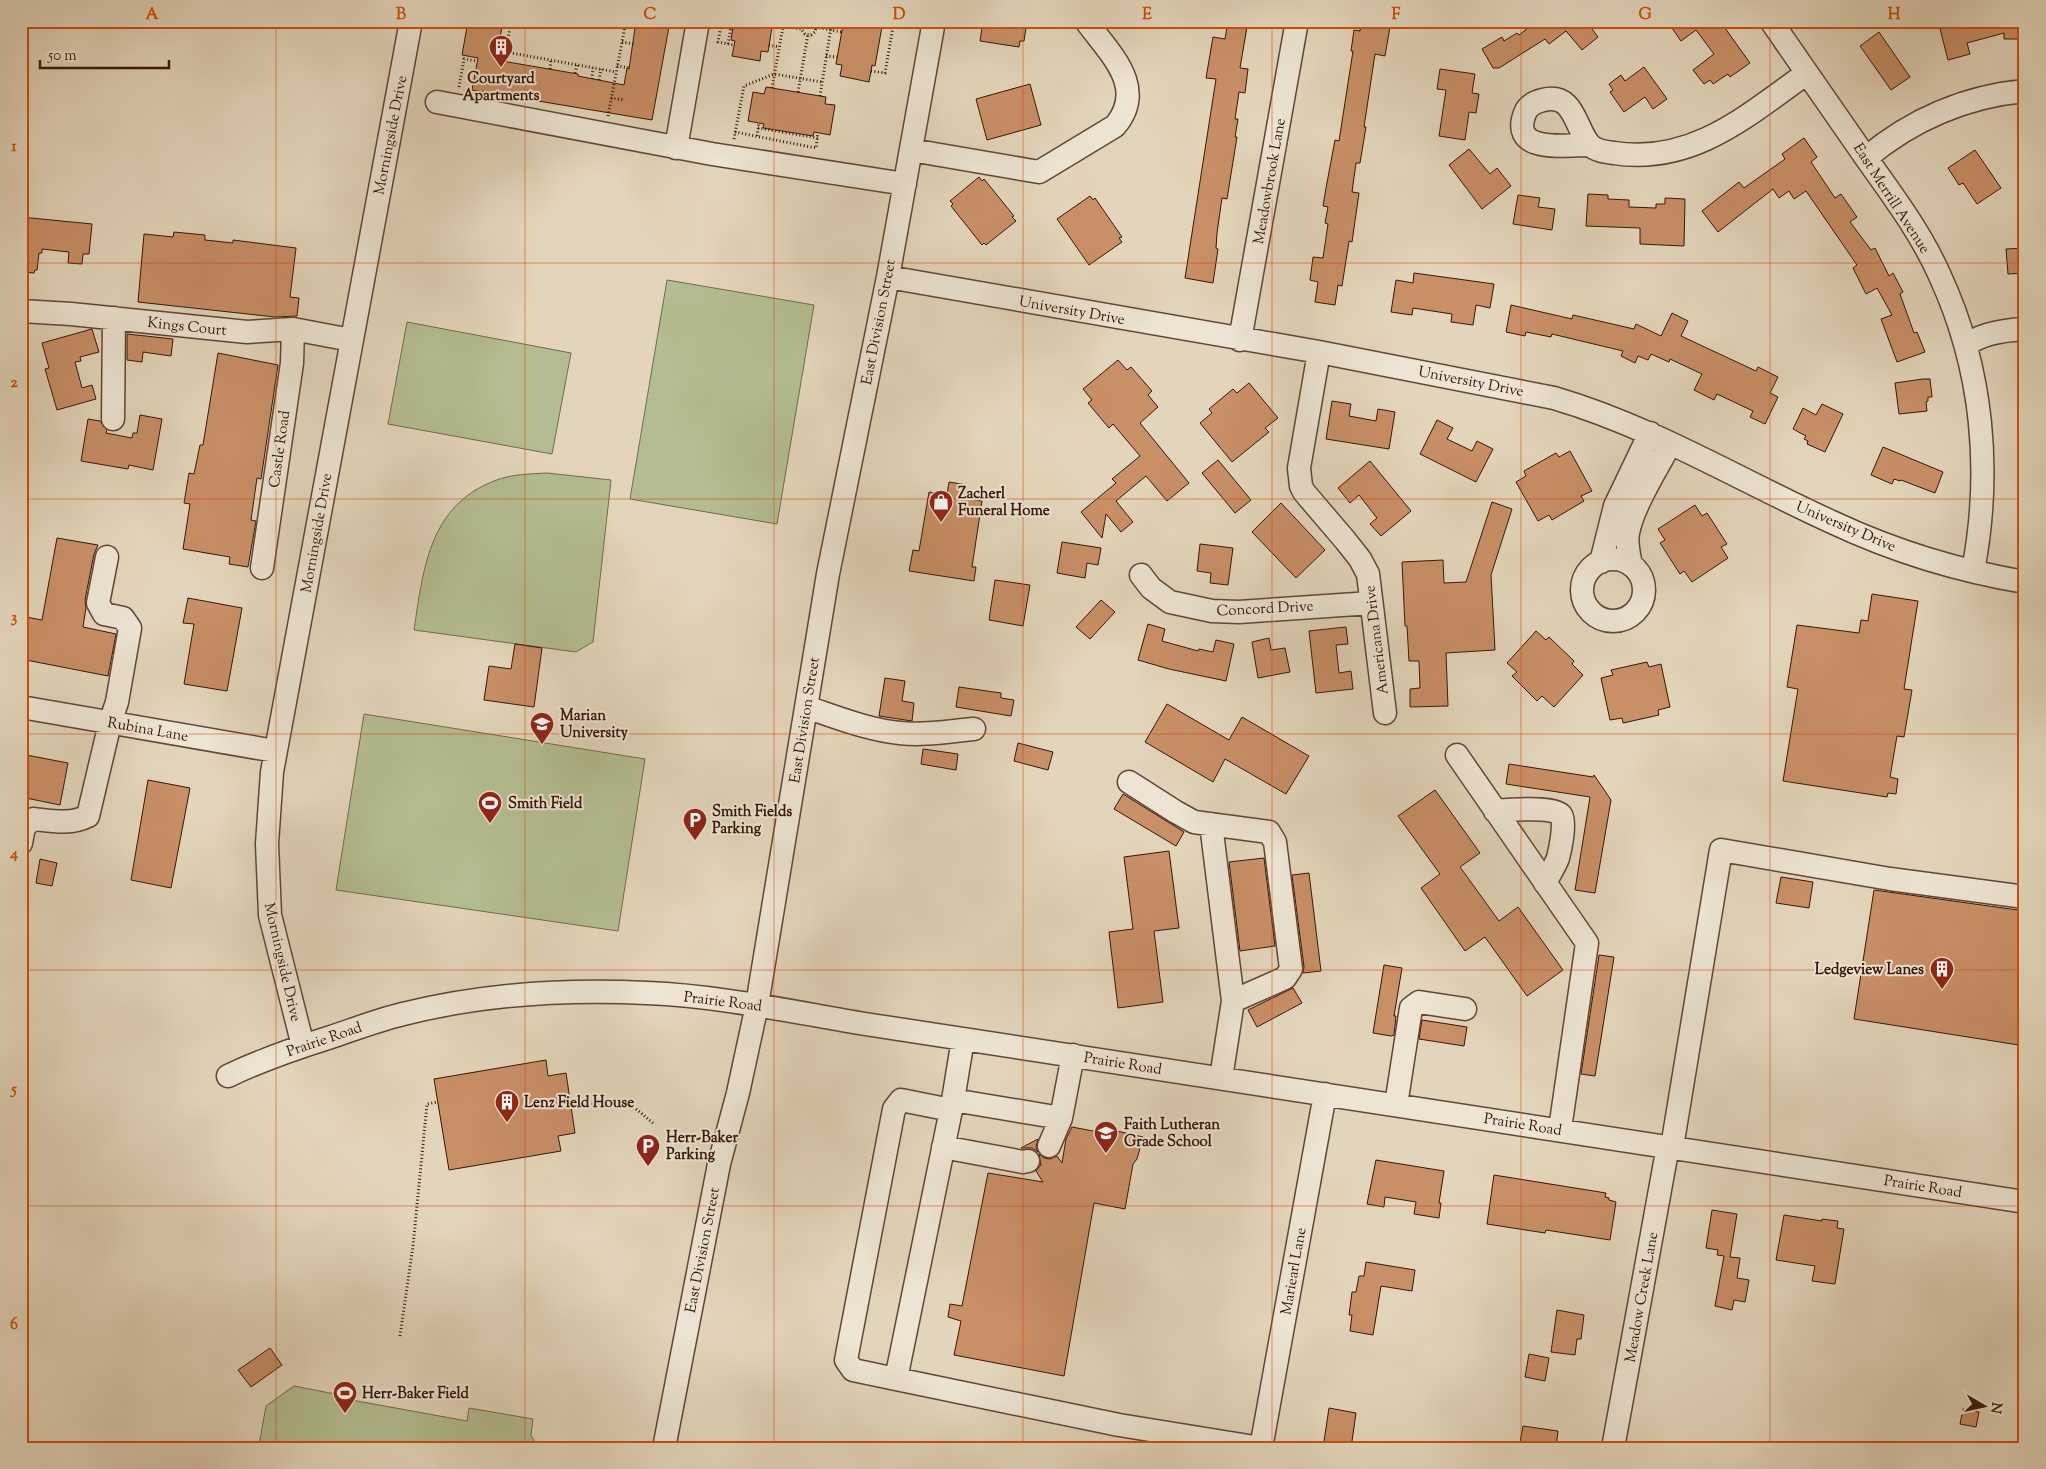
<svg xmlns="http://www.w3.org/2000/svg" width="2046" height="1469" font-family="'Sorts Mill Goudy',serif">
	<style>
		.green { fill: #b3bd91; stroke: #75694c }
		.building { fill: #c98f67; stroke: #371508 }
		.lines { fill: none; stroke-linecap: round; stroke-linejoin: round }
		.minor-casing { stroke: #624535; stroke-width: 25 }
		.path { stroke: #371508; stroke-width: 3; stroke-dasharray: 1 2.5; stroke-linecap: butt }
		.minor { stroke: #ede4d3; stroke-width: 22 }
		.grid { fill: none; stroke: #cd4f0b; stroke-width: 1; stroke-opacity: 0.55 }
		.labels { text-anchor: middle; stroke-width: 4; stroke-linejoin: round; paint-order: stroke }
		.poi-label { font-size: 15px; font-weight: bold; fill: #371508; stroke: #ede4d3; text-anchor: start }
		.street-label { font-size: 15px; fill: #371508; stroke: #ede4d3 }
		.neatline { fill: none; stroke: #cd4f0b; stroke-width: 2 }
		.grid-label { font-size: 16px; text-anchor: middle; font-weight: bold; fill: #cd4f0b }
	</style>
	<rect width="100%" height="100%" fill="#e3d5bb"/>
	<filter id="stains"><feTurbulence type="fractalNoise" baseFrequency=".004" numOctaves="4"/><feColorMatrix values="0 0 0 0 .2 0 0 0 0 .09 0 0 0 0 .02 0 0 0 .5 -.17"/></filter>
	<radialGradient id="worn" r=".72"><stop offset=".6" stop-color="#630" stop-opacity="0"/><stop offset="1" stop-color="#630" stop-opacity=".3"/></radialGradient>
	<path class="green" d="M667,280L814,305L777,524L630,499Z
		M407,322L571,353L552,454L388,424Z
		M547,473L611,480L593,642L576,652L414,630C423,570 429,506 494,481C511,474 530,474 547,473Z
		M364,714L645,759L618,931L336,890Z
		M294,1386L335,1394V1397L467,1421L469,1408L533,1419L531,1435L538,1448H261L262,1446L259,1445L266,1406Z"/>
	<path class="building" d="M468,21H503L496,60L578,74V76L624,85L627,68L629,69L636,21H670L652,120L472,90L478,58L462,55Z
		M734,21H773L768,52L761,51L760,61L732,56L735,41L731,40Z
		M853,21H883L875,66L872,65L869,82L840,76L842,65L836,64L843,25L852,26Z
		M983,21H1027L1024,41H1020L1019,47L980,41Z
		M1228,21H1248L1240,68L1248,69L1245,93L1239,92L1235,119H1238L1235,137H1237L1227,199L1222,198L1217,233L1216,248L1218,249L1213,283L1185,278L1216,79L1206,78L1213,37L1225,39Z
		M1361,21H1391L1385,56L1375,54L1364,127H1366L1360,163H1356L1352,192L1359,193L1352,242L1349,241L1342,286L1338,285L1335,305L1315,302L1318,282L1310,280L1313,257L1323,258L1328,224L1325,223L1328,207L1323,206L1326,188L1335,140L1339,141L1353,51H1351L1354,30L1360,31Z
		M1537,21H1586L1598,37L1582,50L1566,31L1549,44L1545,39L1499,68H1493L1482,49L1502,37L1504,41L1517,33L1519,35Z
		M1667,21H1720L1750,63L1730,77L1728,74L1713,84L1710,80L1704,84L1693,70L1714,54L1696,30L1681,41Z
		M1938,21H2025V39H2004V33L1967,43L1970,54L1948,60Z
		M1879,32L1910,77L1891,90L1860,46Z
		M1644,67L1667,99L1653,109L1645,97L1624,112L1610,92L1613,90L1609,84L1621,75L1625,81Z
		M1440,69L1475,74L1472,93L1479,94L1476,113L1469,112L1465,140L1439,136L1446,90L1437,89Z
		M1030,84L1041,125L987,140L976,99Z
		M766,87L826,97L825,104L835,105L830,135L814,132L813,136L763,128L764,124L748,121L753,92L764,94Z
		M1804,138L1817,157L1811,162L1835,198L1841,194L1857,217L1850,222L1871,250L1875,248L1889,276L1893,273L1903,292L1900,294L1914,333L1917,332L1925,352L1897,362L1881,319L1892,315L1877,288L1866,294L1853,268L1857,265L1806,191L1794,199L1789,191L1779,198L1773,189L1718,232L1702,211L1739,182L1744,188L1785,159L1782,154Z
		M1469,149L1490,174L1497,168L1511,186L1482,209L1449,165Z
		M1975,150L2001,188L1977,204L1963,183L1959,185L1948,168Z
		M979,177L982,181L984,179L1014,216L1012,217L1016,221L986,245L984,243L982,245L951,206L953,204L950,201Z
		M1588,194L1608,195V199L1629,200V207L1656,208V204H1665V198L1685,199L1684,246L1640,244V228L1586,226Z
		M1518,195L1540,198L1538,207L1555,209L1552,230L1513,224Z
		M1090,196L1093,200L1095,198L1122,237L1119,238L1122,242L1089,265L1057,219Z
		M21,217L92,224L89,254H83L82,264L68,263L69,252L42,249V253H39L37,270H35L34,273L21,272Z
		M174,232L205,235V240L233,243V240L296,248L290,297L299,298L297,316L275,317L138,302L144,234L173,237Z
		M2025,248V273L2008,274L2006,249Z
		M1414,273L1494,284L1490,308L1476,305L1473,325L1451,322L1452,314L1413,308L1412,315L1391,312L1396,280L1413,283Z
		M1511,305L1572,319L1573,315L1634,329L1636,324L1661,336L1672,313L1688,321L1681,336L1756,371L1758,367L1778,377L1770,393L1778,397L1765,424L1750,417L1753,411L1717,394L1714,400L1694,390L1702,374L1670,359L1669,362L1651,354L1648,360L1638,356L1635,363L1621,356L1623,351L1552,334L1551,337L1526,332L1525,336L1506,332Z
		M92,329L99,352L80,357L81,361L75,362L82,388L92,385L96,399L57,410L45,369L49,368L42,343Z
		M127,334L173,339L171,356L143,352L142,362L127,360Z
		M218,353L278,365L261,479L257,478L251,520L256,521L248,567L229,564L230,557L183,549L190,504L184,503L189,473L194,474L200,445H203Z
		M1118,360L1127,370L1131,367L1152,391L1148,395L1158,407L1140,423L1189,483L1167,501L1146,476L1116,501L1133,522L1121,532L1106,514L1102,538L1081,512L1116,483L1112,479L1140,456L1113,424L1109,428L1088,403L1092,400L1083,389Z
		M1923,379H1930L1932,397H1928V401L1926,402L1927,411L1899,414L1895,383Z
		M1249,383L1278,418L1265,428L1269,432L1232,462L1200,423L1212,413L1209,409L1233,389L1237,393Z
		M1332,401L1351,404L1349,416L1376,421L1378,409L1395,412L1389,449L1326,439Z
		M1822,404L1843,414L1825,452L1807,444L1808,441L1804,439L1806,436L1793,429L1803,408L1816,415Z
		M140,415L162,419L153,470L129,465L128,469L81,461L88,419L100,421L107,430L106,433L132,438L133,433H137Z
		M1437,420L1453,428L1447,439L1472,451L1477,441L1493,449L1476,482L1420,454Z
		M1883,447L1943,472L1935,493L1901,480L1900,481L1894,479L1892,484L1871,475Z
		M1570,451L1592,491L1581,496L1584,501L1552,520L1549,515L1538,521L1516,482L1526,476L1524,471L1556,453L1559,457Z
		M1218,460L1251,500L1235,513L1202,473Z
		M1370,461L1411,511L1381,536L1370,524L1377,518L1359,495L1350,503L1338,488Z
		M949,482L967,485L965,498L982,501L972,567H976L974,581L909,571L913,550L919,551L929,492L947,495Z
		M1492,502L1512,509L1491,575L1495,650L1446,653L1448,706L1410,707V689L1420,688L1419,661H1409L1407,626H1405L1402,562L1443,560L1444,583L1466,582Z
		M1281,503L1325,550L1296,578L1252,532Z
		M1695,505L1702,516L1707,513L1727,544L1721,547L1728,558L1692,582L1684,571L1680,574L1660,543L1665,540L1658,529Z
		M57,538L98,545L94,554L85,600L86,608L83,627L116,634L108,676L21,659V616L42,620Z
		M1062,542L1101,548L1098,565L1087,563L1085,578L1057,573Z
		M1200,544L1233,548L1228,585L1210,583L1211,573L1197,571Z
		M995,580L1030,585L1023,626L989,620Z
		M1872,594L1918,601L1904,689L1912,690L1904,737L1897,736L1890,777L1898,779L1896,794L1888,793L1887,797L1783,781L1798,689L1787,687L1797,625L1859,633L1861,620L1868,621Z
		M188,598L242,608L227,691L184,684L194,624L183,623Z
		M1101,600L1115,612L1090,639L1076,627Z
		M1148,624L1165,629L1162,641L1198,651L1199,649L1213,652L1216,640L1234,644L1226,681L1169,669L1138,660Z
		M1346,627L1348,644L1336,645L1339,673L1351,671L1353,689L1316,693L1309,631Z
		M1536,631L1546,640L1549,637L1574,661L1572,664L1583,675L1554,707L1542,696L1537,701L1512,676L1517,672L1507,663Z
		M1269,638L1271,650L1285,648L1290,672L1258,678L1252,642Z
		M515,644L542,648L534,707L484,700L489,666L511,669Z
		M1647,662L1649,667L1661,664L1670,707L1658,710L1659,715L1623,723L1622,718L1610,720L1601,678L1613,675L1611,670Z
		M885,678L905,681L902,701L914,703L912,721L879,716Z
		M959,687L1001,693V698L1014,700L1011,716L956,707Z
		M1167,704L1229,740L1242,717L1309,756L1286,794L1225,759L1213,782L1145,742Z
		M1018,743L1053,752L1048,770L1014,761Z
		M923,749L958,754L956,770L921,764Z
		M21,754L68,763L60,805L21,797Z
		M1509,764L1593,777L1594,775L1611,800L1595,893L1575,890L1590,797L1506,784Z
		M148,780L190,788L171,888L131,880Z
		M1435,790L1480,853L1460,867L1499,921L1518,907L1563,970L1527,996L1485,937L1465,951L1421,888L1440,874L1398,816Z
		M1123,794L1184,832L1176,846L1114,809Z
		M1169,851L1179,928L1154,931L1163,1002L1118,1008L1109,932L1133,929L1124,857Z
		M1264,858L1275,946L1240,951L1229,862Z
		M40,859L57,863L52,886L36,883Z
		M1309,873L1321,971L1303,973L1304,967L1292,875Z
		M1781,877L1813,882L1809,908L1776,903Z
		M1874,890L2025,911V1046L1854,1019Z
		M1599,955L1614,957L1595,1076L1581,1074Z
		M1384,965L1402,968L1394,1016H1396L1394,1035L1391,1036L1373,1033Z
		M1293,988L1302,1003L1257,1027L1248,1010Z
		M1422,1020L1467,1027L1464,1046L1419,1039Z
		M546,1060L548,1076L566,1073L575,1133L558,1136L561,1151L449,1170L434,1079Z
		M1072,1127L1114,1135L1117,1131L1143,1137L1137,1159L1133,1164L1125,1209L1094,1203L1064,1376L954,1355L961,1321L948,1317L950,1304L962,1306L988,1173L1043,1182L1036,1171L1041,1165L1039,1154L1044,1158L1050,1159L1057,1156L1062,1163L1066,1139Z
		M1038,1139L1036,1147L1038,1152L1032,1148H1021Z
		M1376,1160L1444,1171L1439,1203H1441L1439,1218L1414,1214L1416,1202L1385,1197L1384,1207L1367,1204Z
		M1494,1175L1606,1193L1605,1197L1609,1198V1200L1616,1202L1610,1240L1546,1230L1545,1233L1487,1224Z
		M1712,1210L1737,1214L1730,1257L1740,1258L1737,1278L1749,1280L1745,1302L1734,1300L1732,1310L1715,1306L1724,1256L1717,1255L1718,1250L1706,1248Z
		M1784,1215L1822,1221V1219L1838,1221L1837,1228L1844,1229L1835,1284L1812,1281L1815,1266L1776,1260Z
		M1366,1262L1415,1270L1412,1291L1381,1286L1373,1335L1350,1331L1352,1315H1349L1352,1292H1356L1359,1276H1364Z
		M1557,1310L1584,1315L1581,1339H1577L1575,1355L1551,1352Z
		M270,1348L282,1365L251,1387L238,1370Z
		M1529,1354L1549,1358L1545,1381L1525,1377Z
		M1329,1408L1356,1413L1351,1448H1323Z
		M1963,1409L1979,1412L1976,1427L1960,1424Z
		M1523,1426L1558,1431L1556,1448H1519Z"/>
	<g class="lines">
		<defs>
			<path id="minor" d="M1771,21C1803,67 1834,112 1866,158C1893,196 1921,233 1940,276C1983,369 1992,471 1973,571
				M437,102L712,154L905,184
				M1589,145C1566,145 1509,154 1525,113C1528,105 1535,102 1543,100C1575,92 1575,129 1590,145C1596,151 1606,152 1614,153C1693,165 1748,115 1807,73
				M676,148L698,21
				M911,150L1039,172L1115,126C1148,87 1109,53 1086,21
				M1866,158C1911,120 1966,96 2025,91
				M888,277L1319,352L1554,398C1653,427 1741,481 1834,523C1894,551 1959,571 2025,582
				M21,311L71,314L247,332L293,329L351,340
				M1240,340L1297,21
				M1966,346C1980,333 2006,330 2025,329
				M1319,352L1299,468L1301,486L1304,492L1345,540L1360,559L1368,574L1385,713
				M113,419L114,318
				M1582 590a31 31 0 1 1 62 0a31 31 0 1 1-62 0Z
				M1601,562L1615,506L1650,433
				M1631,565C1629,554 1626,544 1628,533C1633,506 1657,469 1670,444
				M262,568L292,363L293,329
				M1141,575L1151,588L1170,602L1212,611L1239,612L1371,603
				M21,707L275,751
				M806,707C836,717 868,730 900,733C924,736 950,731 974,729
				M1457,755L1587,943L1560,1129
				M1129,782L1176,812L1194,822L1269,832L1275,842L1291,969L1285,978L1233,1001
				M1495,811C1507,810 1554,806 1561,815C1566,822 1560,850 1558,858C1555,866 1549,875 1545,883
				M1211,824L1233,1001L1221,1078
				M21,843L24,827L33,819C52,821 70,825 88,816L110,723L117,702L130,628L123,618L104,614L98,603L107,557
				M963,1039L953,1100L896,1379L1119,1425L1261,1448
				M303,1046L270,915L267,844L272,772L411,21
				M228,1076C261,1060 296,1048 331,1037C355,1029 378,1020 403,1014C483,994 566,989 647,993C721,996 793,1012 865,1024L2025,1202
				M953,1100L1061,1118L1049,1146
				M1396,1105L1411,1008L1419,1002L1465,1009
				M1061,1118L1073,1055
				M943,1147L1023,1162L1028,1161
				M1672,1147L1721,850L1890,879L2025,897
				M896,1379L853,1370L846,1360L894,1109L901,1100L951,1110
				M664,1448L719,1164L738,1093L757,1005L828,574L888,277L934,21
				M1261,1448L1325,1094
				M1613,1448L1668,1146"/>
		</defs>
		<use href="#minor" class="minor-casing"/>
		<path class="path" d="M511,21L506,52L616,72
			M722,21L718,42L734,45
			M804,21L801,29L805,34L811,35L815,32L817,24L815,21
			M772,24L801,29
			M721,25H724L725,21
			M816,27L841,32
			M622,42L634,44
			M728,44L732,21
			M769,45L779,47
			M826,56L837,57
			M499,60L500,51L506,52
			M617,66L630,68
			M550,69L551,60
			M871,71L885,73L894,21
			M575,73L577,65
			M592,79L593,68
			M599,80L601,69
			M459,87L464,59L477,61
			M772,88L784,21
			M798,92L808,34
			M820,96L832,21
			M611,98L624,100
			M608,116L626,21
			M758,128L818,138
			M735,132L816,148L818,133
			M757,136L759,123
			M734,139L744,86L774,74L822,82
			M578,1107L608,1102L635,1108L653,1123
			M400,1336L413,1246L427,1104L437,1102"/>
		<use href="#minor" class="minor"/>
	</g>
	<path class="grid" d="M276,21V1448M525,21V1448M774,21V1448M1023,21V1448M1272,21V1448M1521,21V1448M1770,21V1448M21,263H2025M21,499H2025M21,734H2025M21,970H2025M21,1206H2025"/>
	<defs>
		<symbol id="building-pin" viewBox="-11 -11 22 30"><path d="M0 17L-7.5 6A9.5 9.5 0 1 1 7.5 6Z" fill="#8f2418" stroke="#ede4d3"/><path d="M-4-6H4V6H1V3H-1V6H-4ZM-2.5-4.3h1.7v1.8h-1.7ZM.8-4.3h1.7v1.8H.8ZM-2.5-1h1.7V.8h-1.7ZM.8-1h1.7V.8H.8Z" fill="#fff"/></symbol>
		<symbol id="shop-pin" viewBox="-11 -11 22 30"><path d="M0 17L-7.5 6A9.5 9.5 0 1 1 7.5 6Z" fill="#8f2418" stroke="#ede4d3"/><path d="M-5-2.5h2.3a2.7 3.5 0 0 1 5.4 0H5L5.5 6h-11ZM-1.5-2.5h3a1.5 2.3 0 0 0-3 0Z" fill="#fff"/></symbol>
		<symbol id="university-pin" viewBox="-11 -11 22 30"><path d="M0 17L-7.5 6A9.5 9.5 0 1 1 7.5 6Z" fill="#8f2418" stroke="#ede4d3"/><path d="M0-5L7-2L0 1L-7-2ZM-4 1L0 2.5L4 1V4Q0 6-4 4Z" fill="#fff"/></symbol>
		<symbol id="stadium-pin" viewBox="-11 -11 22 30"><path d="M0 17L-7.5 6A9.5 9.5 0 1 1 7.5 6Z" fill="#8f2418" stroke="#ede4d3"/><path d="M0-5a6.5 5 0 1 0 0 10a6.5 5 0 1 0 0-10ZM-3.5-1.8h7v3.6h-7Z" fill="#fff"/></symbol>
		<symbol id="parking-pin" viewBox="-11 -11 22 30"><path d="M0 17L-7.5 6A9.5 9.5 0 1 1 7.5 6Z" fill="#8f2418" stroke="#ede4d3"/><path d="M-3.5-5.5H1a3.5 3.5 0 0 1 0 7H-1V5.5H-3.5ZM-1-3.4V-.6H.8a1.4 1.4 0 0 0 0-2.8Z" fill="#fff"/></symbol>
		<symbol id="school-pin" viewBox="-11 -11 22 30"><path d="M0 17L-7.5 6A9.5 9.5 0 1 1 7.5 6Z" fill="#8f2418" stroke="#ede4d3"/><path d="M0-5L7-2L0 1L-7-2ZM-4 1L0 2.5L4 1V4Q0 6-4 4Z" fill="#fff"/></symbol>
	</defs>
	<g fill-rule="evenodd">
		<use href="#building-pin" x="487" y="33" width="28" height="38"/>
		<use href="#shop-pin" x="927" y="488" width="28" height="38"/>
		<use href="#university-pin" x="528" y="710" width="28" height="38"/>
		<use href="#stadium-pin" x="476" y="789" width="28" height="38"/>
		<use href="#parking-pin" x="681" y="806" width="28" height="38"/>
		<use href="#building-pin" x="1928" y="955" width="28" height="38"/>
		<use href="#building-pin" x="493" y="1088" width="28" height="38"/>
		<use href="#school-pin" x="1092" y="1119" width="28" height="38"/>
		<use href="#parking-pin" x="634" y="1132" width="28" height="38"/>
		<use href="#stadium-pin" x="331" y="1379" width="28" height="38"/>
	</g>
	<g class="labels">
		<g class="poi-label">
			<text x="501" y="83" text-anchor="middle">Courtyard<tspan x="501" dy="17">Apartments</tspan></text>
			<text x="958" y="498">Zacherl<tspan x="958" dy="17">Funeral Home</tspan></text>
			<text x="560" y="720">Marian<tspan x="560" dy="17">University</tspan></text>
			<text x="508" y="808">Smith Field</text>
			<text x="712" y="816">Smith Fields<tspan x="712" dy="17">Parking</tspan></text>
			<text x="1924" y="974" text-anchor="end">Ledgeview Lanes</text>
			<text x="524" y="1107">Lenz Field House</text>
			<text x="1124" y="1129">Faith Lutheran<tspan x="1124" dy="17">Grade School</tspan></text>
			<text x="666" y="1142">Herr-Baker<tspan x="666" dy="17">Parking</tspan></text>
			<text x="362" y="1398">Herr-Baker Field</text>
		</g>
		<g class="street-label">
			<text transform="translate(390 135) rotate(-79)" y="5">Morningside Drive</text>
			<text transform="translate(1269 181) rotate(-80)" y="5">Meadowbrook Lane</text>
			<text transform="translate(1892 198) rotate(57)" y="5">East Merrill Avenue</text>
			<text transform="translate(1072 310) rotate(10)" y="5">University Drive</text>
			<text transform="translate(878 322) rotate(-79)" y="5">East Division Street</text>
			<text transform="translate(187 326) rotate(6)" y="5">Kings Court</text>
			<text transform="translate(1471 381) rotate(11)" y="5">University Drive</text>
			<text transform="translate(279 449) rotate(-82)" y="5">Castle Road</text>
			<text transform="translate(1846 526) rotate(23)" y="5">University Drive</text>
			<text transform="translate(316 533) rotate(-80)" y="5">Morningside Drive</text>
			<text transform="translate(1265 608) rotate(-3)" y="5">Concord Drive</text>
			<text transform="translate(1376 640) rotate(-97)" y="5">Americana Drive</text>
			<text transform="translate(804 720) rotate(-81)" y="5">East Division Street</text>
			<text transform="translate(148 729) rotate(10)" y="5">Rubina Lane</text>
			<text transform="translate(283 962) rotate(77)" y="5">Morningside Drive</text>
			<text transform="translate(723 1001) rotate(7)" y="5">Prairie Road</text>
			<text transform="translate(324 1039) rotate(-19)" y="5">Prairie Road</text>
			<text transform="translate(1123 1063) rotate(9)" y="5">Prairie Road</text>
			<text transform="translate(1523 1124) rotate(9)" y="5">Prairie Road</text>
			<text transform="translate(1923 1186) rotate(9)" y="5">Prairie Road</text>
			<text transform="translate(702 1250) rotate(-79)" y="5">East Division Street</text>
			<text transform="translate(1293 1271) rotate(-80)" y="5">Mariearl Lane</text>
			<text transform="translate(1641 1297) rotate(-80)" y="5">Meadow Creek Lane</text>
		</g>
	</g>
	<rect width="2046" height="1469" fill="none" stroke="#e3d5bb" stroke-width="55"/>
	<g transform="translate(1984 1406) rotate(99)" stroke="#ede4d3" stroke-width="4" paint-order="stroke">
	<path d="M0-4L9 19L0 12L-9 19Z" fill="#371508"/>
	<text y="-8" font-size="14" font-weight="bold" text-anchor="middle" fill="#371508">N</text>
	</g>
	<path d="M40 60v8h129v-8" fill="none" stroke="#371508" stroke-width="2.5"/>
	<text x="48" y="60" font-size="15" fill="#371508" stroke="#ede4d3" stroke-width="4" paint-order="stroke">50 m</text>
	<rect x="28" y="28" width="1990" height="1414" class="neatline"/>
	<g class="grid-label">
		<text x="152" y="19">A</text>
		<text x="401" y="19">B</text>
		<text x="650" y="19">C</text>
		<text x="899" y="19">D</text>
		<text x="1147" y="19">E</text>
		<text x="1396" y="19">F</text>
		<text x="1645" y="19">G</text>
		<text x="1894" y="19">H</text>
		<text x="14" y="151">1</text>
		<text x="14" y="387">2</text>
		<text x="14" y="622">3</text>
		<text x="14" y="858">4</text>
		<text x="14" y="1094">5</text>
		<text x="14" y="1329">6</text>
	</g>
	<rect width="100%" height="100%" filter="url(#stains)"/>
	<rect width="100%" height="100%" fill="url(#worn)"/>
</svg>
